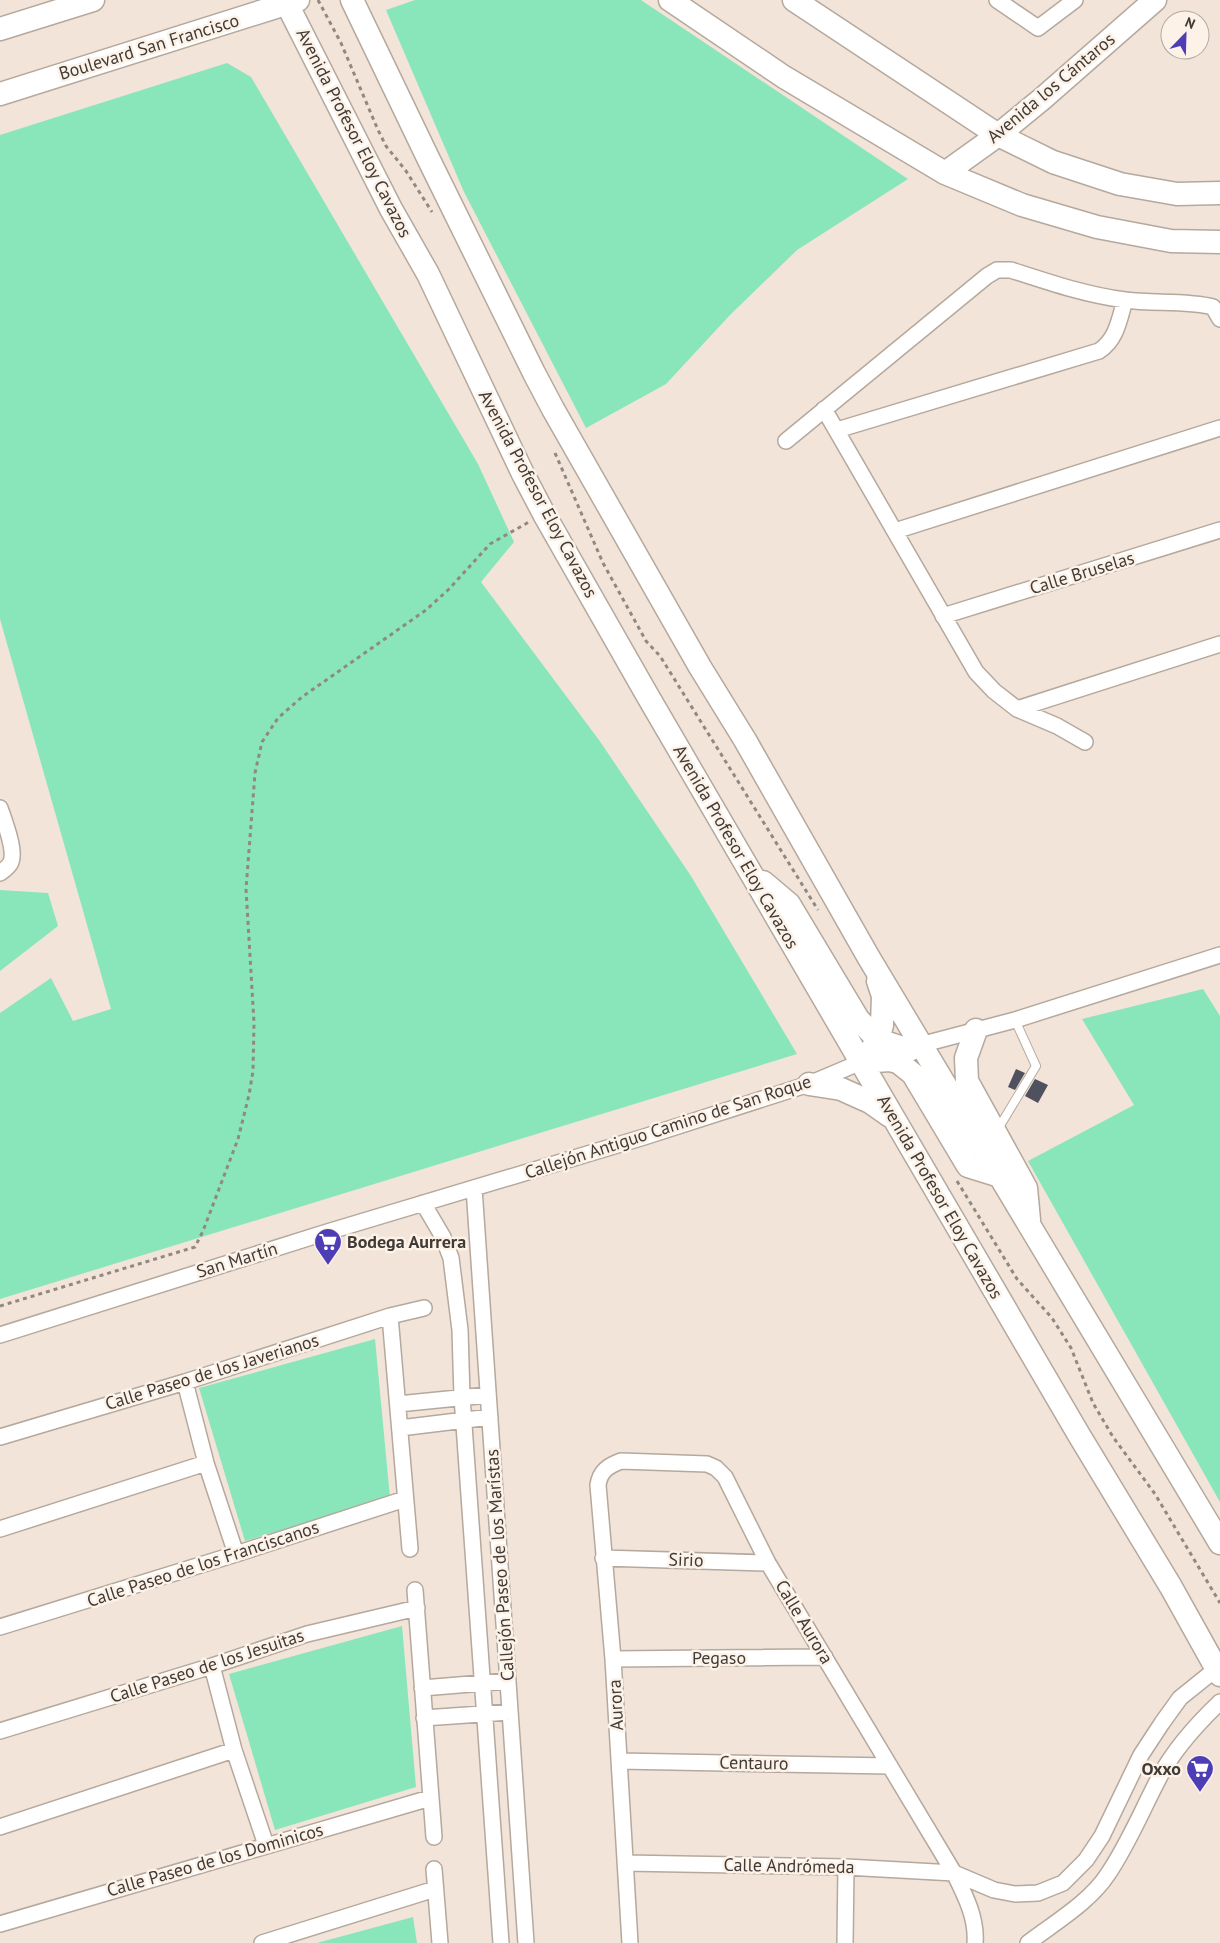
<svg xmlns="http://www.w3.org/2000/svg" width="1220" height="1943" font-family="'PT Sans',sans-serif">
	<style>
		.green { fill: #88e6ba }
		.building { fill: #4f515e }
		.lines { fill: none; stroke-linecap: round; stroke-linejoin: round }
		.lane-casing { stroke: #b5a89c; stroke-width: 10 }
		.street-casing { stroke: #b5a89c; stroke-width: 18 }
		.secondary-casing { stroke: #b5a89c; stroke-width: 25 }
		.path { stroke: #928880; stroke-width: 3; stroke-dasharray: 4 4; stroke-linecap: butt }
		.lane { stroke: #fff; stroke-width: 8 }
		.street { stroke: #fff; stroke-width: 15 }
		.secondary { stroke: #fff; stroke-width: 22 }
		.labels { text-anchor: middle; stroke-width: 5; stroke-linejoin: round; paint-order: stroke }
		.street-label { font-size: 18px; fill: #413b37; stroke: #fdf2e8 }
		.poi-label { font-size: 18px; font-weight: bold; fill: #413b37; stroke: #fdf2e8; text-anchor: start }
	</style>
	<rect width="100%" height="100%" fill="#f2e4d8"/>
	<path class="green" d="M415,0H641L908,179L797,250L730,315L666,384L586,428L464,192L386,10Z
		M227,63L251,77L478,464L514,542L481,582L599,740L691,876L797,1054L0,1299V1013L51,978L73,1021L111,1009L0,619V135Z
		M0,890L48,893L58,926L0,971Z
		M1203,989L1220,1016V1502L1028,1161L1134,1105L1082,1019Z
		M375,1339L390,1498L245,1541L199,1388Z
		M402,1626L416,1787L275,1830L229,1674Z
		M413,1917L417,1943H317Z"/>
	<path class="building" d="M1016,1069L1025,1073L1015,1090L1008,1087Z
		M1035,1079L1048,1085L1038,1103L1025,1096Z"/>
	<g class="lines">
		<defs>
			<path id="lane" d="M998,1129L1036,1066L1015,1020"/>
			<path id="street" d="M997,0L1038,28L1075,0
				M824,409L976,672L994,691L1017,709L1057,726L1085,742
				M837,430L1099,351C1117,339 1119,320 1125,300
				M786,441L987,276L997,270H1011C1048,282 1086,295 1125,300C1153,304 1187,300 1213,307L1220,319
				M895,531L1220,428
				M943,616L1220,530
				M1017,709L1220,644
				M0,808C4,820 16,850 11,862C9,867 4,870 0,873
				M920,1045L1015,1020L1220,955
				M474,1188L526,1943
				M423,1203L443,1237L451,1258L460,1330L462,1397L501,1943
				M390,1316L410,1549
				M0,1335L324,1233L644,1137L809,1084L861,1062
				M185,1382L206,1463L236,1554
				M398,1404L488,1395
				M400,1428L490,1417
				M0,1437L185,1382L390,1316L424,1308
				M0,1529L206,1463
				M603,1558L768,1563
				M415,1590L434,1837
				M0,1627L236,1554L405,1499
				M613,1659L825,1657
				M212,1666L234,1750L266,1845
				M422,1688L508,1681
				M424,1718L510,1712
				M0,1731L212,1666L307,1634L417,1608
				M619,1761L890,1766
				M0,1827L234,1750
				M625,1863L846,1867L954,1873L994,1890L1015,1894L1038,1893L1063,1883L1086,1860L1102,1836L1141,1755L1162,1723L1180,1698L1216,1669
				M434,1869L440,1943
				M0,1924L430,1798
				M262,1943L435,1889
				M630,1943L613,1659L598,1485C600,1471 608,1466 621,1461L707,1464L716,1468L725,1477L768,1563L954,1873C965,1895 977,1918 975,1943
				M845,1943L846,1867
				M1028,1943C1054,1923 1090,1902 1108,1874C1129,1843 1143,1808 1160,1776C1175,1748 1197,1724 1220,1702"/>
			<path id="secondary" d="M285,0L391,209L428,274L523,474L544,514L646,693L861,1062L1079,1435L1171,1587L1220,1675
				M352,0L428,158L534,373L553,409L700,667L745,740L869,958L1220,1543
				M670,0L784,77L945,173L1022,205L1097,227L1171,241L1220,242
				M794,0L998,135L1053,162L1120,184L1177,194L1220,193
				M0,29L93,0
				M0,94L298,0
				M945,173L998,135L1042,99L1155,0
				M763,882L789,904L858,1019L878,1040L909,1050L920,1045
				M976,1030L966,1058L967,1081L1026,1188L1029,1220
				M871,1050L878,1040L882,1025L883,996L878,981
				M861,1062L890,1060L898,1062L913,1074L968,1166L1000,1176
				M809,1084L841,1089L870,1102L890,1116"/>
		</defs>
		<use href="#lane" class="lane-casing"/>
		<use href="#street" class="street-casing"/>
		<use href="#secondary" class="secondary-casing"/>
		<path class="path" d="M318,0L341,43L378,130L386,146L406,171L432,212
			M555,453L603,563L646,641L660,656L818,910
			M957,1181L1017,1279L1052,1318L1071,1348L1093,1403L1113,1437L1155,1494L1220,1603
			M0,1306L195,1247L203,1231L238,1139L249,1095L253,1071L254,1023L246,889L255,773L262,742L278,718L302,697L426,610L449,589L490,544L529,522"/>
		<use href="#lane" class="lane"/>
		<use href="#street" class="street"/>
		<use href="#secondary" class="secondary"/>
	</g>
	<defs>
		<symbol id="supermarket-pin" viewBox="-11 -11 22 30"><path d="M0 17L-7.5 6A9.5 9.5 0 1 1 7.5 6Z" fill="#4e3eb6" stroke="#fdf2e8"/><path d="M-6-5.5h2.5l.6 2H6L4.5 2H-2.5L-4.4-4H-6ZM-1.5 3.2a1.3 1.3 0 1 0 .1 0ZM3 3.2a1.3 1.3 0 1 0 .1 0Z" fill="#fff"/></symbol>
	</defs>
	<g fill-rule="evenodd">
		<use href="#supermarket-pin" x="312" y="1226" width="32" height="43"/>
		<use href="#supermarket-pin" x="1184" y="1753" width="32" height="43"/>
	</g>
	<g class="labels">
		<g class="street-label">
			<text transform="translate(149 47) rotate(-17)" y="6">Boulevard San Francisco</text>
			<text transform="translate(1051 88) rotate(-40)" y="6">Avenida los Cántaros</text>
			<text transform="translate(354 133) rotate(63)" y="6">Avenida Profesor Eloy Cavazos</text>
			<text transform="translate(538 494) rotate(62)" y="6">Avenida Profesor Eloy Cavazos</text>
			<text transform="translate(1082 573) rotate(-17)" y="6">Calle Bruselas</text>
			<text transform="translate(736 847) rotate(60)" y="6">Avenida Profesor Eloy Cavazos</text>
			<text transform="translate(668 1127) rotate(-18)" y="6">Callejón Antiguo Camino de San Roque</text>
			<text transform="translate(940 1197) rotate(60)" y="6">Avenida Profesor Eloy Cavazos</text>
			<text transform="translate(237 1260) rotate(-17)" y="6">San Martín</text>
			<text transform="translate(212 1372) rotate(-17)" y="6">Calle Paseo de los Javerianos</text>
			<text transform="translate(686 1560) rotate(2)" y="6">Sirio</text>
			<text transform="translate(203 1564) rotate(-18)" y="6">Calle Paseo de los Franciscanos</text>
			<text transform="translate(500 1565) rotate(-94)" y="6">Callejón Paseo de los Marístas</text>
			<text transform="translate(804 1622) rotate(59)" y="6">Calle Aurora</text>
			<text x="719" y="1664">Pegaso</text>
			<text transform="translate(207 1666) rotate(-18)" y="6">Calle Paseo de los Jesuitas</text>
			<text transform="translate(616 1705) rotate(-93)" y="6">Aurora</text>
			<text transform="translate(754 1763) rotate(1)" y="6">Centauro</text>
			<text transform="translate(215 1860) rotate(-16)" y="6">Calle Paseo de los Dominicos</text>
			<text transform="translate(789 1866) rotate(1)" y="6">Calle Andrómeda</text>
		</g>
		<g class="poi-label">
			<text x="347" y="1248">Bodega Aurrera</text>
			<text x="1181" y="1775" text-anchor="end">Oxxo</text>
		</g>
	</g>
	<g transform="translate(1185 35) rotate(23)"><circle r="24" fill="#fdf2e8" stroke="#b2a9a1"/>
	<path d="M0-4L9 19L0 12L-9 19Z" fill="#4e3eb6"/>
	<text y="-8" font-size="14" font-weight="bold" text-anchor="middle" fill="#413b37">N</text>
	</g>
</svg>
